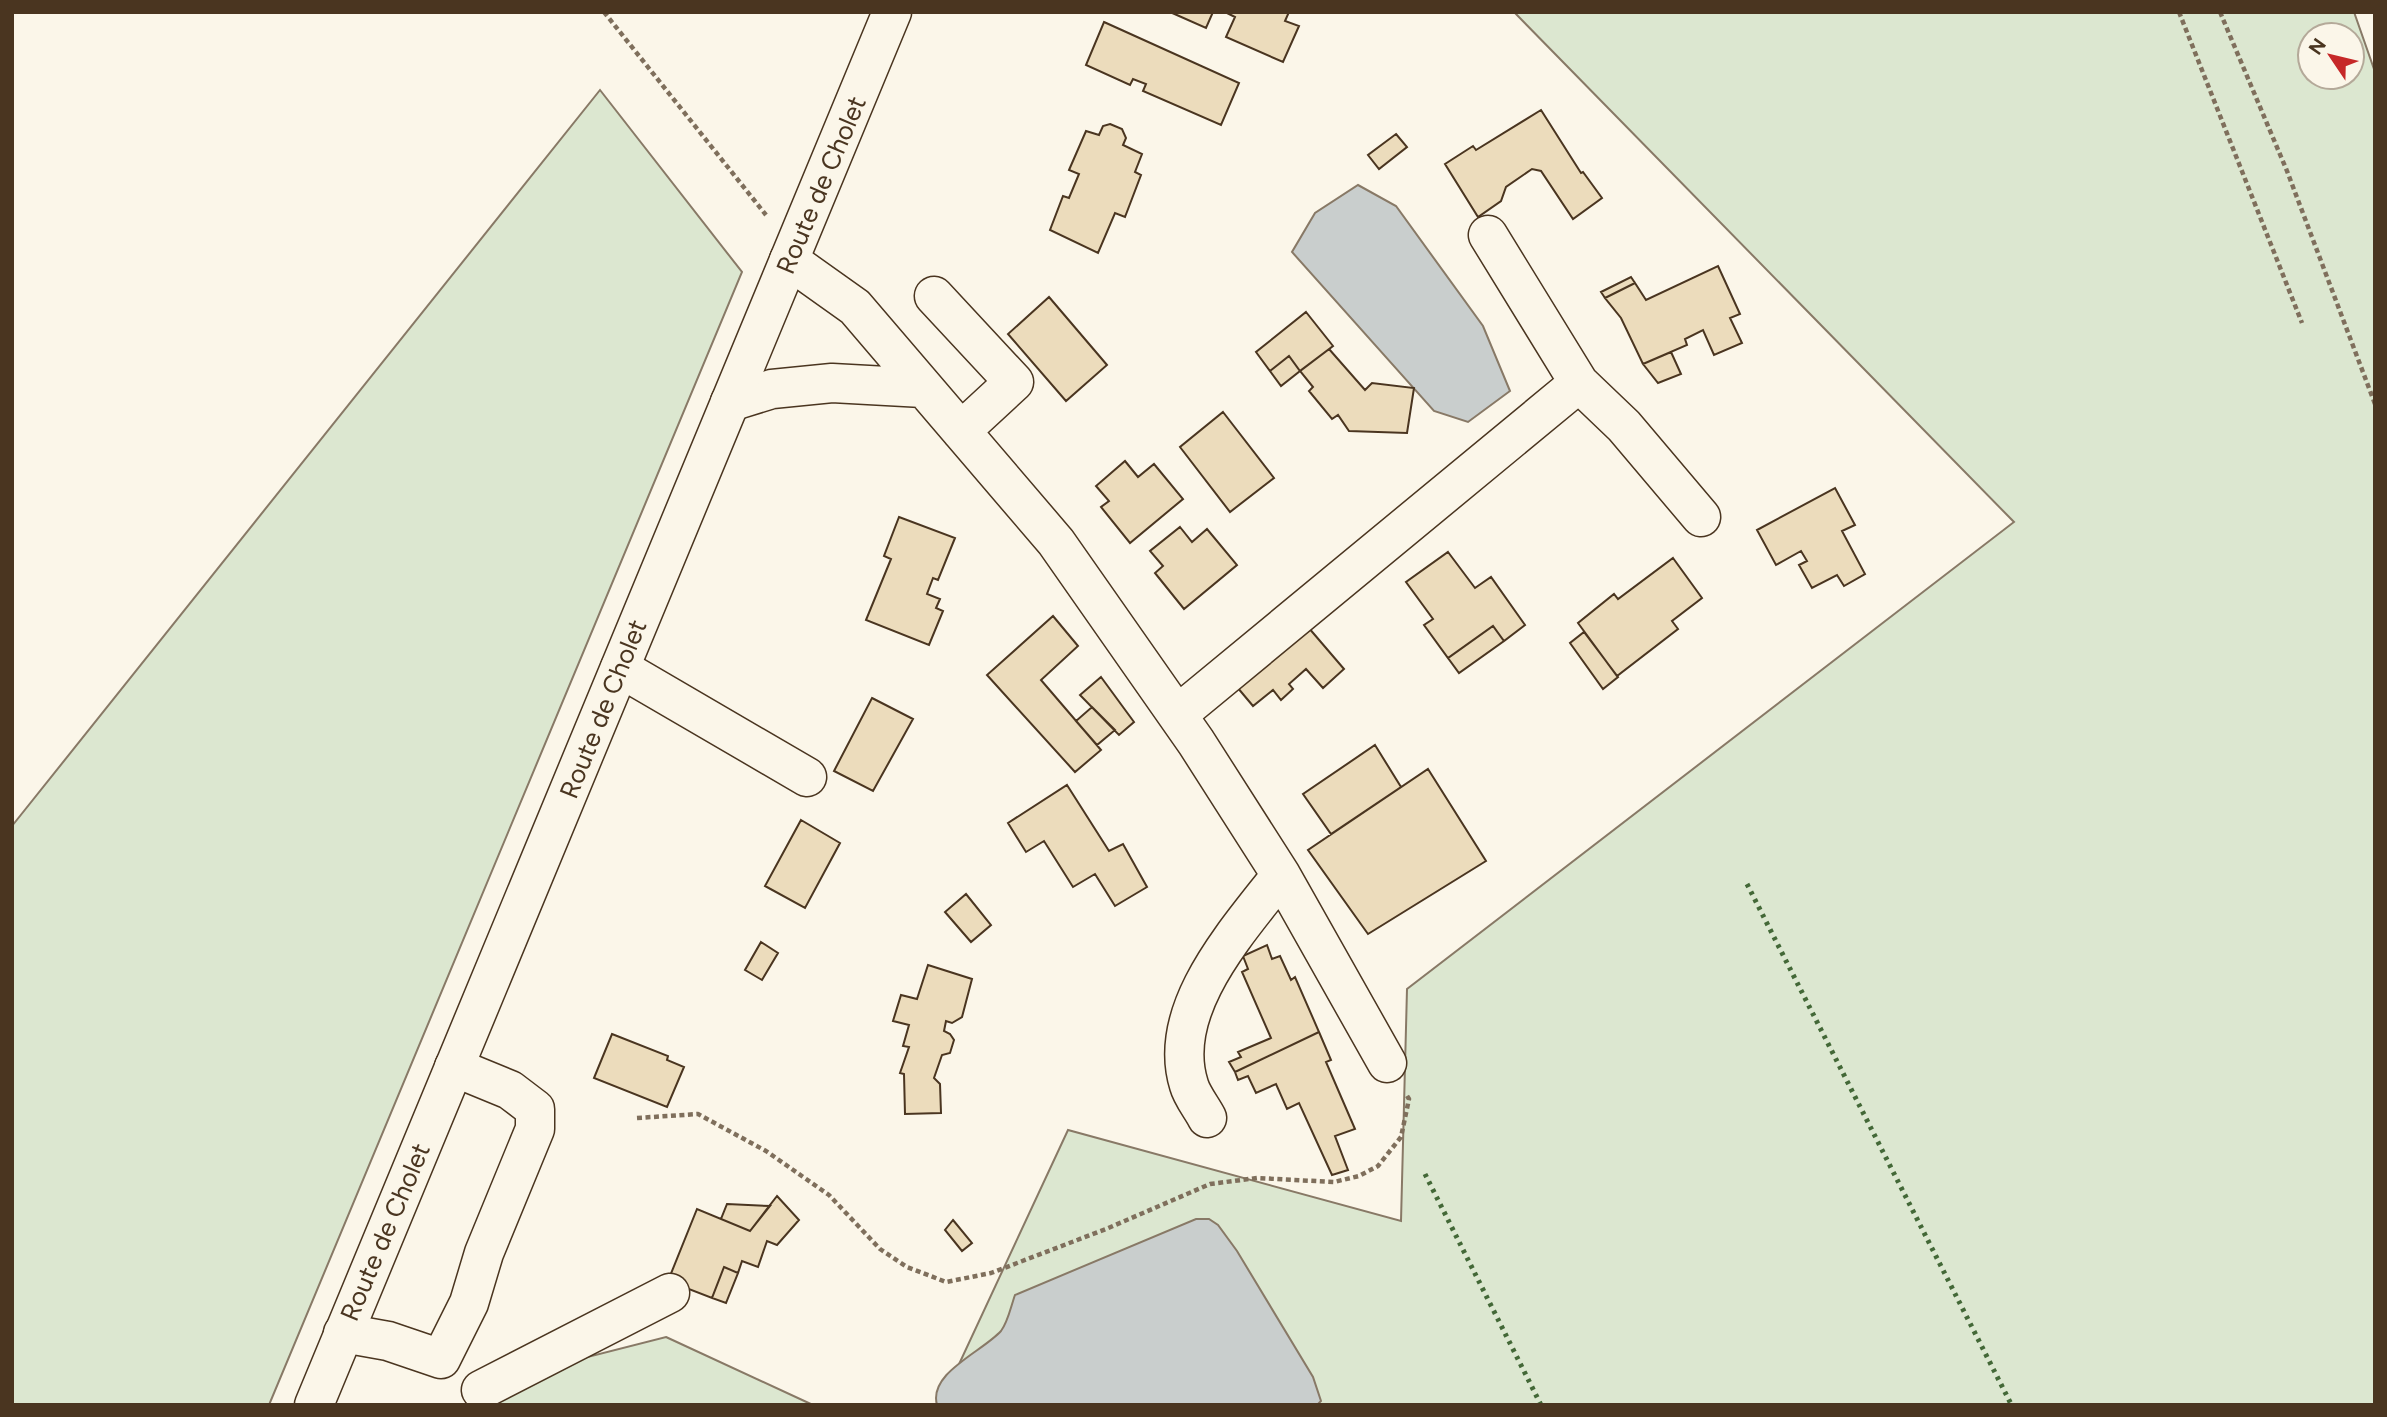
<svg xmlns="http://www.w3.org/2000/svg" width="2387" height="1417" font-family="Figtree,sans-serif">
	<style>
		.green { fill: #dce7d0; stroke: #887966; stroke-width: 2; fill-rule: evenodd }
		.water { fill: #c9cecd; stroke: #887966; stroke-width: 2 }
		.building { fill: #ecdcbc; stroke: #4a3520; stroke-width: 2 }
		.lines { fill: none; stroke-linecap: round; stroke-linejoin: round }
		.minor-casing { stroke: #4a3520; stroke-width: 41 }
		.major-casing { stroke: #4a3520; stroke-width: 41 }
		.path { stroke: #7f6f5c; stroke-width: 4.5; stroke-dasharray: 5 3.5; stroke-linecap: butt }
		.minor { stroke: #fbf6e9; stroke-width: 38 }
		.major { stroke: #fbf6e9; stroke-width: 38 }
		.hedge { stroke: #436837; stroke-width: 5; stroke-dasharray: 3.5 5; stroke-linecap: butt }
		.labels { text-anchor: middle; stroke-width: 5; stroke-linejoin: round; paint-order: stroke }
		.street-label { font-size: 26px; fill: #4a3520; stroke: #fbf6e9 }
	</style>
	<rect width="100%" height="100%" fill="#fbf6e9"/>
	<path class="green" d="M1514,12H2354L2375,72V1405H940L1068,1130L1401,1221L1407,989L2014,522ZM2310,35H2352V77H2310Z
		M600,90L742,272L269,1405H12V826Z
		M666,1337L813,1405H493L505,1378Z"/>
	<path class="water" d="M1358,185L1396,206L1483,326L1510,391L1468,422L1434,411L1292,252L1315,213Z
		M1196,1219H1209L1218,1225L1237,1251L1313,1377L1321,1401L1317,1405H937C928,1373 982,1352 1001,1331C1008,1322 1011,1306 1015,1295Z"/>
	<path class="building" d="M1170,12H1213L1206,28Z
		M1225,12H1289L1285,21L1299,26L1283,62L1226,37L1235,17Z
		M1104,22L1239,83L1221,125L1143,91L1146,84L1133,79L1130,85L1086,65Z
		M1541,110L1581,173L1583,172L1602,198L1573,219L1541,171L1532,169L1506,187L1501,201L1478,217L1445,164L1473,146L1476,150Z
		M1110,124L1122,129L1126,138L1123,145L1142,154L1135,172L1141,175L1125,217L1115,213L1098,253L1050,230L1063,196L1069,198L1079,174L1069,170L1086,131L1099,135L1103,126Z
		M1396,134L1407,147L1379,169L1368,155Z
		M1718,266L1740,314L1730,318L1742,343L1714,355L1703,330L1685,339L1687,345L1643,364L1621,318L1605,298L1635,283L1646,300Z
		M1631,277L1635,283L1605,298L1601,292Z
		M1049,297L1107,365L1066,401L1008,334Z
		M1306,312L1333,346L1300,371L1289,356L1270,371L1256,352Z
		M1329,349L1365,390L1372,383L1414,388L1407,433L1349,431L1338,415L1332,419L1309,391L1313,387L1300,371Z
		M1671,352L1681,374L1658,383L1643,364Z
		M1289,356L1300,371L1281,386L1270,371Z
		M1223,412L1274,478L1230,512L1180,447Z
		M1125,461L1138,477L1154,464L1183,499L1130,543L1101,507L1109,501L1096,486Z
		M1835,488L1855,525L1842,531L1865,574L1844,586L1837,575L1812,588L1799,565L1807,561L1801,551L1776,565L1757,530Z
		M899,517L955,538L938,580L933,578L927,594L940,599L936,608L943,611L929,645L866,620L891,559L884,556Z
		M1180,527L1192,542L1207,529L1237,565L1184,609L1155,573L1163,566L1150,551Z
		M1448,552L1475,588L1491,577L1525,625L1504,641L1493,626L1448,658L1424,625L1433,619L1406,582Z
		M1673,558L1702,598L1672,621L1678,629L1617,676L1578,623L1614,594L1618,599Z
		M1053,616L1078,646L1041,680L1101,750L1075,772L987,675Z
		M1302,620L1344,669L1323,688L1306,669L1289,684L1293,689L1281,700L1273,690L1253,706L1232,681Z
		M1493,626L1504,641L1459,673L1448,658Z
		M1584,632L1618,677L1603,689L1570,643Z
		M1101,677L1134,722L1119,735L1080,695Z
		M872,698L913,719L873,791L834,771Z
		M1092,707L1115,730L1097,745L1076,721Z
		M1375,745L1401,787L1331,834L1303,794Z
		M1428,769L1486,861L1368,934L1308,850Z
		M1067,785L1109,851L1123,844L1147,887L1115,906L1095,874L1073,887L1044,841L1026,852L1008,823Z
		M801,820L840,843L805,908L765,886Z
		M966,894L991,925L971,942L945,912Z
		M761,942L778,953L762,980L745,970Z
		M1267,945L1272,959L1280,956L1291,980L1295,977L1319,1032L1235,1072L1229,1062L1241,1057L1238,1052L1271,1038L1242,972L1248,969L1243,956Z
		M928,965L972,979L962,1017L952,1023L946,1021L944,1031L950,1034L954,1040L950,1053L942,1055L934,1078L940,1084L941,1113L905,1114L904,1074L900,1073L909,1047L903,1046L909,1025L893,1021L901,995L917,999Z
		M1319,1032L1331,1060L1326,1062L1355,1129L1335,1136L1348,1170L1332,1175L1299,1103L1287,1109L1276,1084L1256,1093L1248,1076L1238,1080L1235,1072Z
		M612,1034L668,1056L667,1060L684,1067L667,1107L594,1078Z
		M777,1196L799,1220L777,1245L767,1241L758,1267L742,1261L738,1273L724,1267L712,1298L668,1281L697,1209L750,1231Z
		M727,1204L770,1206L750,1231L721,1219Z
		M953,1220L972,1243L962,1251L945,1230Z
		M724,1267L738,1273L726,1303L712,1298Z"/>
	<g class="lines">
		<defs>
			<path id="minor" d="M1488,235L1579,383L1624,426L1701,517
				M789,260L855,307L1056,542L1196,742L1281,875L1387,1063
				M934,296L1014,382L961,431
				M730,402L772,389L832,383L923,388
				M620,668L807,777
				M1177,715L1579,383
				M1207,1118C1202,1108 1192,1096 1189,1085C1165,1009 1238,931 1281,875
				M343,1333L388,1341L441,1359L469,1303L484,1253L535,1129V1109L510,1090L454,1067
				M481,1390L670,1293"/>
			<path id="major" d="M314,1405L892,12"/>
		</defs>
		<use href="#minor" class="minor-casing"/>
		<use href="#major" class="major-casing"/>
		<path class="path" d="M604,12L766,215
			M2179,12L2302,323
			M2220,12L2287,171L2375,404
			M637,1118L698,1114L766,1151L829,1195L880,1249L907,1267L946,1282L991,1273L1106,1229L1210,1184L1257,1178L1334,1182L1359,1176L1378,1166L1401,1137L1409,1099L1406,1094"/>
		<use href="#minor" class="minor"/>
		<use href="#major" class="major"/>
		<path class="hedge" d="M1747,884L2011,1404L2014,1405
			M1425,1174L1541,1405"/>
	</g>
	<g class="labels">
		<g class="street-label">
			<text transform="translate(821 185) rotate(-67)" y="9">Route de Cholet</text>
			<text transform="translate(603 709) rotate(-68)" y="9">Route de Cholet</text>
			<text transform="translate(385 1232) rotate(-67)" y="9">Route de Cholet</text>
		</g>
	</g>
	<rect width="2387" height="1417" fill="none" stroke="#4a3520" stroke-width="28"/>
	<g transform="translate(2331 56) rotate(305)"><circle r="33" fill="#fbf6e9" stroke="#b4a999" stroke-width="2"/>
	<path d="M0-5L12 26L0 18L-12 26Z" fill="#c62828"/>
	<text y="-10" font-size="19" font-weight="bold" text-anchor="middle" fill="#4a3520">N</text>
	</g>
</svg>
